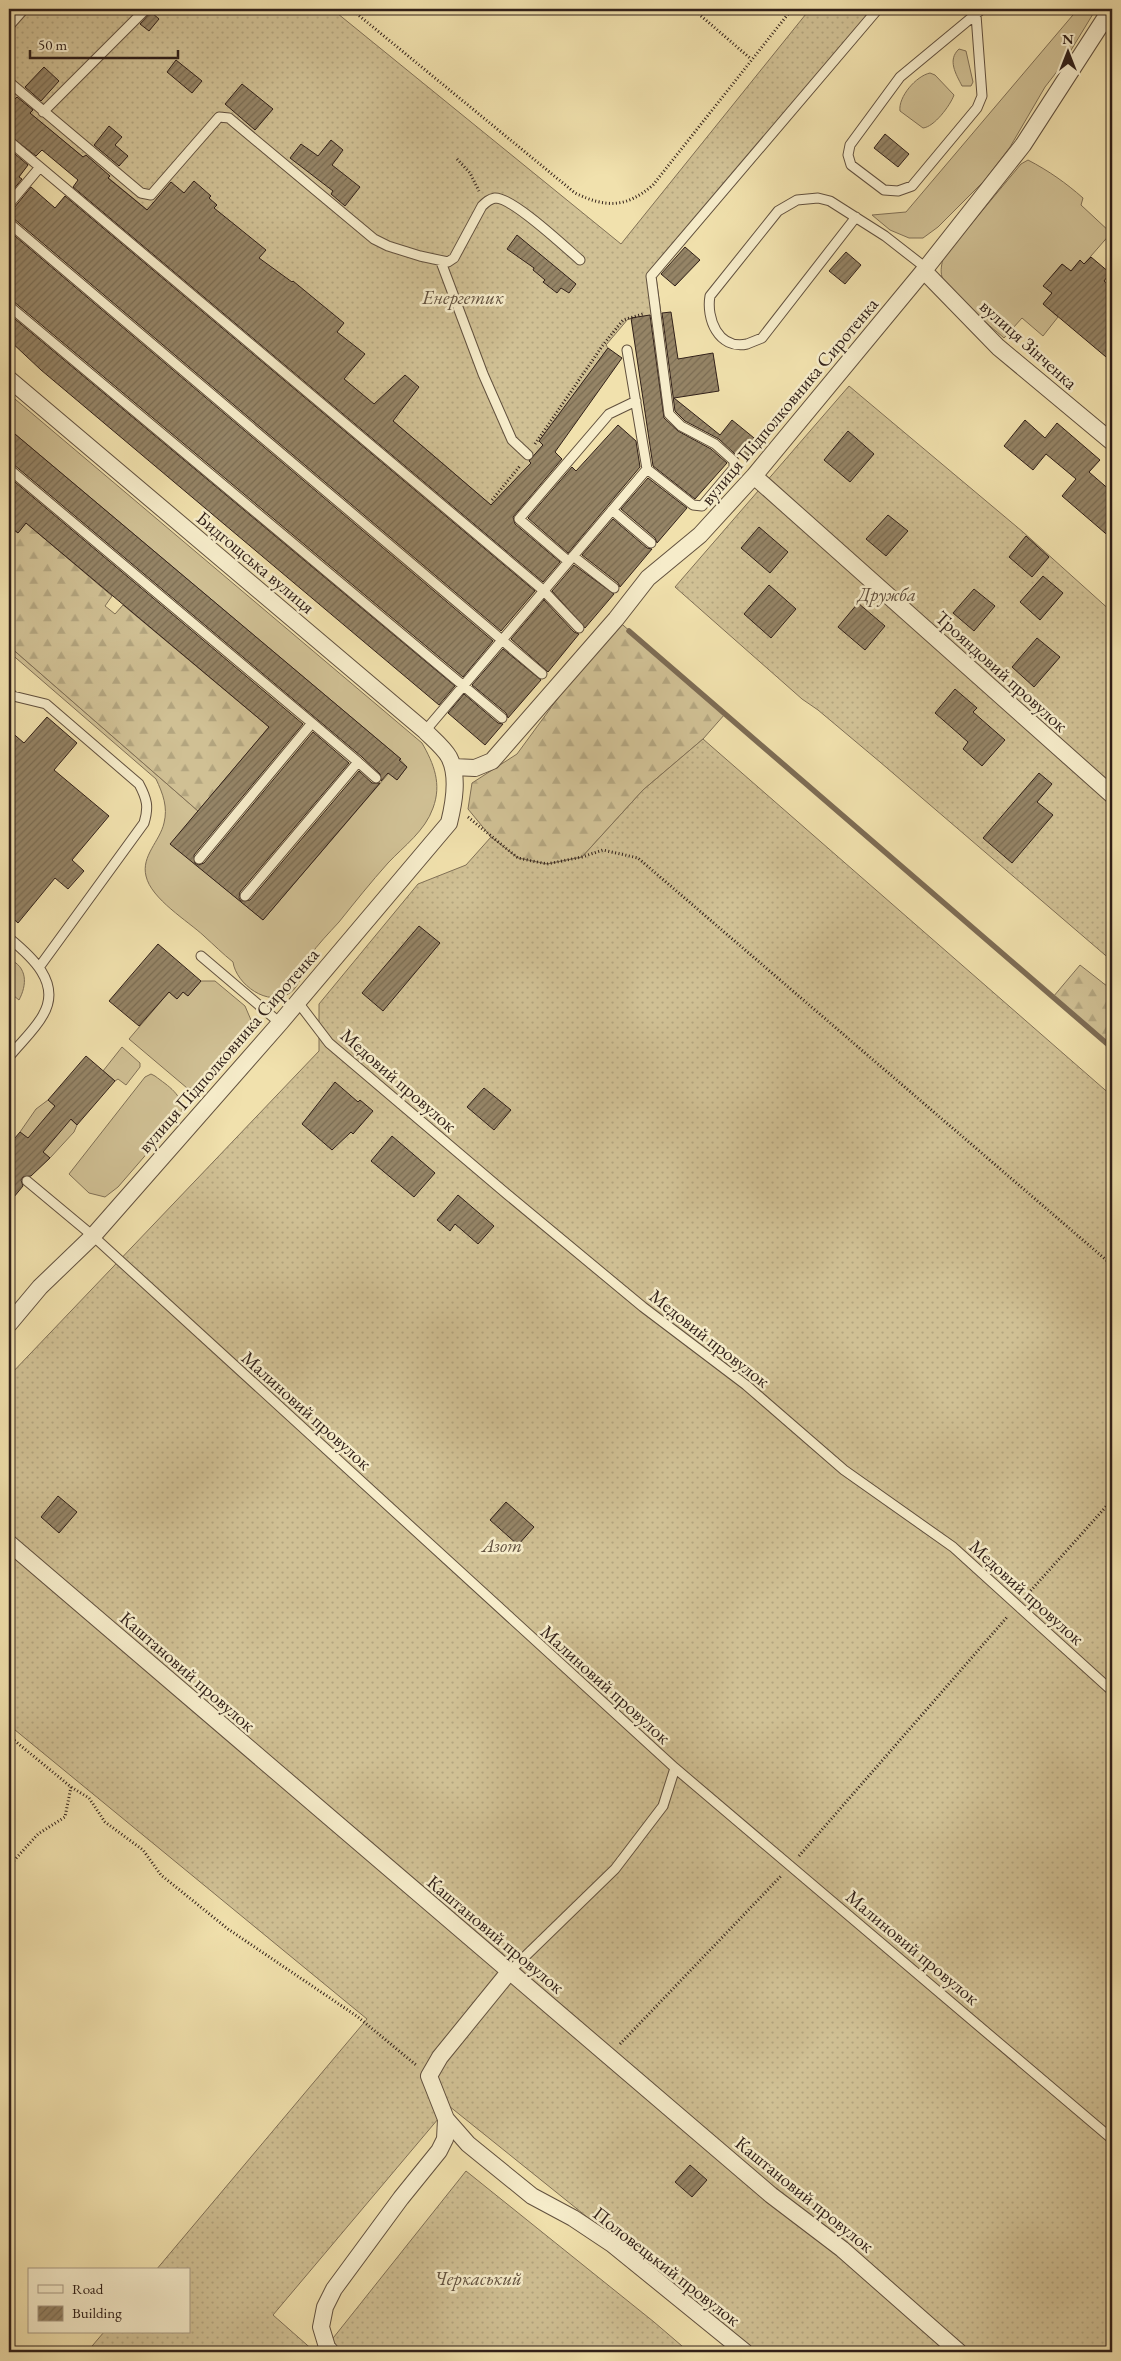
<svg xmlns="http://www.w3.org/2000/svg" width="1121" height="2361" font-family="'EB Garamond',serif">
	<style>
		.grass { fill: #d0c094; stroke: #807056 }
		.forest { fill: url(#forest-firs); stroke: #807056 }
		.garden { fill: url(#garden-dots); stroke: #807056 }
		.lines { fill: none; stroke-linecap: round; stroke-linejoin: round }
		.stream { stroke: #7d6c54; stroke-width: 5.5 }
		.building { fill: url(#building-hatch); stroke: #312019 }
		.lane-casing { stroke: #61503e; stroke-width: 11 }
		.street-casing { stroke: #61503e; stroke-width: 18 }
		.path { stroke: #312019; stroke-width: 3; stroke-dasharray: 1 2.5; stroke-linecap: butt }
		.lane { stroke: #f6ecca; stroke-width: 9 }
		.street { stroke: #f6ecca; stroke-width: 16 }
		.labels { text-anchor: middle; stroke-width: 5; stroke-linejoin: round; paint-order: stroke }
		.park-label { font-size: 19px; font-style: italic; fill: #61503e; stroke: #f6ecca }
		.street-label { font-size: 19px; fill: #312019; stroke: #f6ecca }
	</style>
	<defs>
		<pattern id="forest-firs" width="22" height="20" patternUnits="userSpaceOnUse" patternTransform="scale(1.25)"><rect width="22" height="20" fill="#d0c094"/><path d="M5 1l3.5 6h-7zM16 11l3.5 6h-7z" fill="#b3a57f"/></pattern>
		<pattern id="garden-dots" width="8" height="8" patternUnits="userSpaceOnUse" patternTransform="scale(1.25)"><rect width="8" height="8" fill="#d0c094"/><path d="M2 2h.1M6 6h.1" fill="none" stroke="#b3a57f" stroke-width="1.8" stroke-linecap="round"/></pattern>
		<pattern id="building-hatch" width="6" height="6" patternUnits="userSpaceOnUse" patternTransform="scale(1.25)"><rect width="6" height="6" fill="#958466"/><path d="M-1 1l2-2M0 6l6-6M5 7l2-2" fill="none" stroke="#7a6c53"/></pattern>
	</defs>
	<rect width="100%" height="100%" fill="#f1e1ad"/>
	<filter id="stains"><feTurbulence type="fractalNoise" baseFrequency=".004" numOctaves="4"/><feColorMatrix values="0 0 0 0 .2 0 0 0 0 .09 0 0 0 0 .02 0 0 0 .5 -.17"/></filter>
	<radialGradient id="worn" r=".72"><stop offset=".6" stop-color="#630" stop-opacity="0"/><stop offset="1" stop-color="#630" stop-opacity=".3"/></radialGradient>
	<path class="grass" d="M1078,9H1096L1062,65L1045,87L1010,147L984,181L938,227L923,238H909L890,230L872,215L906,212Z
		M959,49L966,51L973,82L971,86H962C956,74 947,60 959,49Z
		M930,73L935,75L954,95C950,106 934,127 923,128L900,111C898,97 916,76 930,73Z
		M1028,160C1049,171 1066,183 1083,198L1081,205L1111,233L1084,264L1080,261L1071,271L1062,264L1044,286L1052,293L1043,304L1058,317L1043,336L1022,318L1004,338C991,326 945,292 942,277C940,270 942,264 943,258L1021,164Z
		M9,394L422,743C434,764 442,784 433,808C425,831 404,846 388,863C371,882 355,902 339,922C329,933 318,944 309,957C302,967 301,986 290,993C268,1008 236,984 233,962C223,954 214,945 204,936C188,921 151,899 146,876C141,856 160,841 164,823C168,807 163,794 156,779L9,652V646L198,811L171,844L263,920L389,773L397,780L407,767L395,754L9,429Z
		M9,959C28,967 27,985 19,1000L9,992Z
		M201,981H215L245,1006L251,1020L250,1026L201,1089L187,1088L129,1039L169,992L177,999L183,992L188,996Z
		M122,1047L140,1063V1067L126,1085L118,1079L115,1081L103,1071Z
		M151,1074L155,1076C168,1086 184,1095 182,1113L118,1187L105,1197L89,1193L69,1174L145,1077Z
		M48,1100L77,1125L74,1132L50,1158L20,1132L36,1109Z"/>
	<path class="forest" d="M26,523L112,596L105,606L115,614L123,605L269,727L198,811L9,646V526L18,533Z
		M616,619L725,714L703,739L643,790L582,857L547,864L518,858L491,837L468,809L472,783L517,754Z
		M1080,965L1112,990V1048L1053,997Z"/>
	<path class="garden" d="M9,9H332L621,244L810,9H882L656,277L661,314L628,319L606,345L608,348L540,441L543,445L529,461L531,463L491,505L145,208L9,96Z
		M849,386L1023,532L1112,612V961L880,762L818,710L802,699L675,587Z
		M703,739L1112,1096V2352H755L449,2106L273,2315L315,2352H87L104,2332H189V2270H156L367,2019L9,1725V1376L319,1051V1004L418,884L466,865L491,837L518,858L547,864L582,857L643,790Z
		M466,2171L654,2322L689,2352H322Z"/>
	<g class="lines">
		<path class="stream" d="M629,631L1112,1048"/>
	</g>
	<path class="building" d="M151,12L159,19L149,31L140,24Z
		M176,60L202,81L192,93L167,72Z
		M44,67L59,81L41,101L25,87Z
		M242,84L273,109L255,130L225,104Z
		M17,97L33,110L30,113L83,157L86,155L110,176L108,178L147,210L171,182L184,193L194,181L211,196L209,198L217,205L214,208L266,250L259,258L292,282L293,281L344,323L337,332L365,354L344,379L374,404L405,375L419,387L393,421L491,505L531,463L529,461L543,445L539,441L608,348L622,358L555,452L562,459L513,517L515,524L560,562L543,582L73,187L78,180L42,150L36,156L9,135V105Z
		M109,126L122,137L115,145L128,156L119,166L94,145Z
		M885,134L909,154L898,167L874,148Z
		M331,140L343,150L332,165L360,187L345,206L331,194L333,191L290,158L301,144L318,156Z
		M9,149L28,165L19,177L22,179L9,195Z
		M31,187L55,208L65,196L535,591L501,631L13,218L9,217V210L14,208Z
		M9,231L493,641L463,677L13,301L9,300Z
		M517,235L576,284L569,293L561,288L557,293L543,282L545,280L533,270L534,268L507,249Z
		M685,247L700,260L675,286L661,274Z
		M846,252L861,265L845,284L829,271Z
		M1091,257L1110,273L1104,281L1112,288V362L1043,304L1052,293L1043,286L1062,264L1071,271L1080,260L1084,264Z
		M671,312L678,359L713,353L719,391L674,398L720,435L732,420L759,442L747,457L738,450L735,454L719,439L685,421L675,411L662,313Z
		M9,314L455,686L439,705L41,370L9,340Z
		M650,315L664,418L678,431L711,449L727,463L695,499L653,466L631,318Z
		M1025,420L1045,438L1057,423L1100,460L1089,472L1112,492V539L1062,496L1076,479L1046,454L1033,470L1004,446Z
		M618,425L636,441L640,467L568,553L528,518L572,467L576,471Z
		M9,429L401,759L399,760L407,767L397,780L388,773L381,781L380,774L362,757L13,464L9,463Z
		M848,431L874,454L850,482L824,460Z
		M9,477L303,724L194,855L195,863L198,865L204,863L313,732L349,763L240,892L239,898L241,901L250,900L359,771L372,783H380L263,920L170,844L269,727L26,523L18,533L9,526Z
		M648,478L687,508L657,543L655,538L621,509Z
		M888,515L908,531L886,556L866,539Z
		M613,519L647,548L652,549L620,587L618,583L582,555Z
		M759,527L788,552L770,573L741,548Z
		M1026,536L1049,557L1032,577L1009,557Z
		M574,565L614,594L585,628L552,591Z
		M1043,576L1063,593L1040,620L1020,602Z
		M769,585L796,609L771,638L744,614Z
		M974,589L995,606L974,631L953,613Z
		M544,600L574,632L579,634L548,672L511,639Z
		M858,603L885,626L865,650L838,627Z
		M1037,638L1060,657L1034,687L1012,667Z
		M503,649L541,680L508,718L506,713L472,685Z
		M955,689L977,708L973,712L1005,740L982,766L963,749L968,742L935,713Z
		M464,694L498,723L503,724L485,745L448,713Z
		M47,717L77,743L54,770L109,816L72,860L84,871L68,889L55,878L18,923L9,915V730L24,743Z
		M1039,773L1052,784L1037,802L1053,815L1012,863L983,838Z
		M419,926L440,943L383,1011L362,993Z
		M158,944L201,981L188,996L183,992L177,999L169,992L139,1026L109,1001Z
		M86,1056L115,1081L77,1125L71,1119L43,1152L50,1158L31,1176L23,1177L21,1180L23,1186L9,1203V1145L20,1132L28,1138L55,1106L48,1100Z
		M335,1082L358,1102L360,1100L373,1111L353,1134L351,1132L332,1150L302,1124Z
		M484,1088L511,1110L494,1130L467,1107Z
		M392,1136L435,1173L414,1197L371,1161Z
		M458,1195L494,1226L478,1244L455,1224L450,1231L437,1220Z
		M58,1496L77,1512L59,1533L41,1517Z
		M506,1502L534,1527L518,1545L490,1520Z
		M690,2165L707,2180L692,2197L675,2182Z"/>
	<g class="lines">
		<defs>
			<path id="lane" d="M976,15L982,96L977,108L912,186L898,191L884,190L851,165L848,155L850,145L900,77L982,9
				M9,26L24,9
				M9,82L141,193L151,195L219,117L229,118L374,239L388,246L420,256L448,262L454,258L482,206C486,202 489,199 495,198C512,197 565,247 580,260
				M43,112L146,9
				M9,141L543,590L579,628
				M9,204L40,167
				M856,217L762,338C757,340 752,342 747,344C718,350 706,318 710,296L778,211L797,200L818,198L830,201L885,236L926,268
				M9,223L542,674
				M441,262L483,374L512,440L528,455
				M9,306L502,718
				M9,469L312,723
				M647,469L693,505L702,506L734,468V461L715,444L681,426L669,414L651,276L878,9
				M612,510L651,543
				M573,556L614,588
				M568,561L519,519L609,414L636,401
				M9,692L13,696L46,704L139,784C147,799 149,807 144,823L40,966
				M425,731L647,469L627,350
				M358,762L376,778
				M199,859L312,723L358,762L245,896
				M9,938C31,956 62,983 43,1015C35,1030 20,1043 9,1057
				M201,956L280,1023
				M297,1001L329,1043L508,1195L643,1307L746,1385L844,1470L953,1547L1112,1691
				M27,1181L93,1236L675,1768L1112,2139
				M509,1972L615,1869L663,1806L675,1768"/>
			<path id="street" d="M924,271L998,347L1112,442
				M9,379L425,731C433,739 444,748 449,757C459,776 454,803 449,823L280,1023L93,1236L40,1287L9,1324
				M754,476L1112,795
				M453,767L475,768L492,761L616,619L648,578L700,535L754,476L926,268L1023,145L1111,9
				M9,1543L771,2195L842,2249L959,2352
				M509,1972L440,2057L429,2076L446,2119L468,2144L532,2196L573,2218L612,2244L745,2352
				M331,2352L327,2347L321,2327L325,2307L334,2289L401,2198L439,2151L445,2139L446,2119"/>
		</defs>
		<use href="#lane" class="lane-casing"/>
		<use href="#street" class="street-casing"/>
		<path class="path" d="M351,9L575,193C606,208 626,208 653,185L792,9
			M693,9L751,59
			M457,159L470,173L479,191
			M535,444L603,345L623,320L643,314
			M492,500L520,466
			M468,817L518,858L547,864L582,857L603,850L638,858L1112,1265
			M1026,1596L1112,1500
			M9,1736L71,1787L89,1798L105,1822L143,1850L161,1875L228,1929L358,2017L416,2065
			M799,1856L1008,1616
			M9,1866L38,1834L65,1817L71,1787
			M620,2044L781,1876"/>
		<use href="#lane" class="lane"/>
		<use href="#street" class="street"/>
	</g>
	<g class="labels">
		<g class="park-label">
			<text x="463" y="304">Енергетик</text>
			<text x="887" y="601">Дружба</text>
			<text x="502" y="1552">Азот</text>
			<text x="478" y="2285">Черкаський</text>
		</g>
		<g class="street-label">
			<text transform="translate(1029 344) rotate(42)" y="7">вулиця Зінченка</text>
			<text transform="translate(789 401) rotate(-50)" y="7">вулиця Підполковника Сиротенка</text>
			<text transform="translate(256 562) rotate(40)" y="7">Бидгощська вулиця</text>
			<text transform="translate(1002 671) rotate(42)" y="7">Трояндовий провулок</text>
			<text transform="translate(228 1050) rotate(-49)" y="7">вулиця Підполковника Сиротенка</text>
			<text transform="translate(399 1080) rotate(41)" y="7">Медовий провулок</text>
			<text transform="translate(710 1338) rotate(38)" y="7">Медовий провулок</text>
			<text transform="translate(307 1410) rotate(42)" y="7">Малиновий провулок</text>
			<text transform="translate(1027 1592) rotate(42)" y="7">Медовий провулок</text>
			<text transform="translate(188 1671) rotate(41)" y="7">Каштановий провулок</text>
			<text transform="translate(606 1684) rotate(42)" y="7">Малиновий провулок</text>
			<text transform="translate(496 1934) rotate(40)" y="7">Каштановий провулок</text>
			<text transform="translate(913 1947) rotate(40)" y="7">Малиновий провулок</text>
			<text transform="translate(805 2194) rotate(39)" y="7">Каштановий провулок</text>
			<text transform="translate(667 2266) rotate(38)" y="7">Половецький провулок</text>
		</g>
	</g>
	<rect width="1121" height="2361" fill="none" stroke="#f1e1ad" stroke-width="30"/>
	<rect x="10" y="10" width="1101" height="2341" fill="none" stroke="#312019" stroke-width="2.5"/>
	<rect x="15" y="15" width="1091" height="2331" fill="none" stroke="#312019"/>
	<rect x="28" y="2268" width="162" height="65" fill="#f6ecca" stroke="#a79a83"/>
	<rect x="38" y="2285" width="25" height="8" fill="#f6ecca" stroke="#a79a83"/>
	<text x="72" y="2294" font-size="15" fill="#312019">Road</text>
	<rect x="38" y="2306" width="25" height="15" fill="url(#building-hatch)" stroke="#a79a83"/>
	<text x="72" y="2318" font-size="15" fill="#312019">Building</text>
	<g transform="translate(1068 52)" stroke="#f6ecca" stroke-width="4" paint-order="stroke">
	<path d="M0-4L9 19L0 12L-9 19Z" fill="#312019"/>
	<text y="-8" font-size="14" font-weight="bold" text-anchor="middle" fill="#312019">N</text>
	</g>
	<path d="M30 50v8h148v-8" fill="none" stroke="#312019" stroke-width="2.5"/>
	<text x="38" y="50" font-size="15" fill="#312019" stroke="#f6ecca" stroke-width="4" paint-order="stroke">50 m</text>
	<rect width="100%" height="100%" filter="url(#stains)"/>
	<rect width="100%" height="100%" fill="url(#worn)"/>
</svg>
